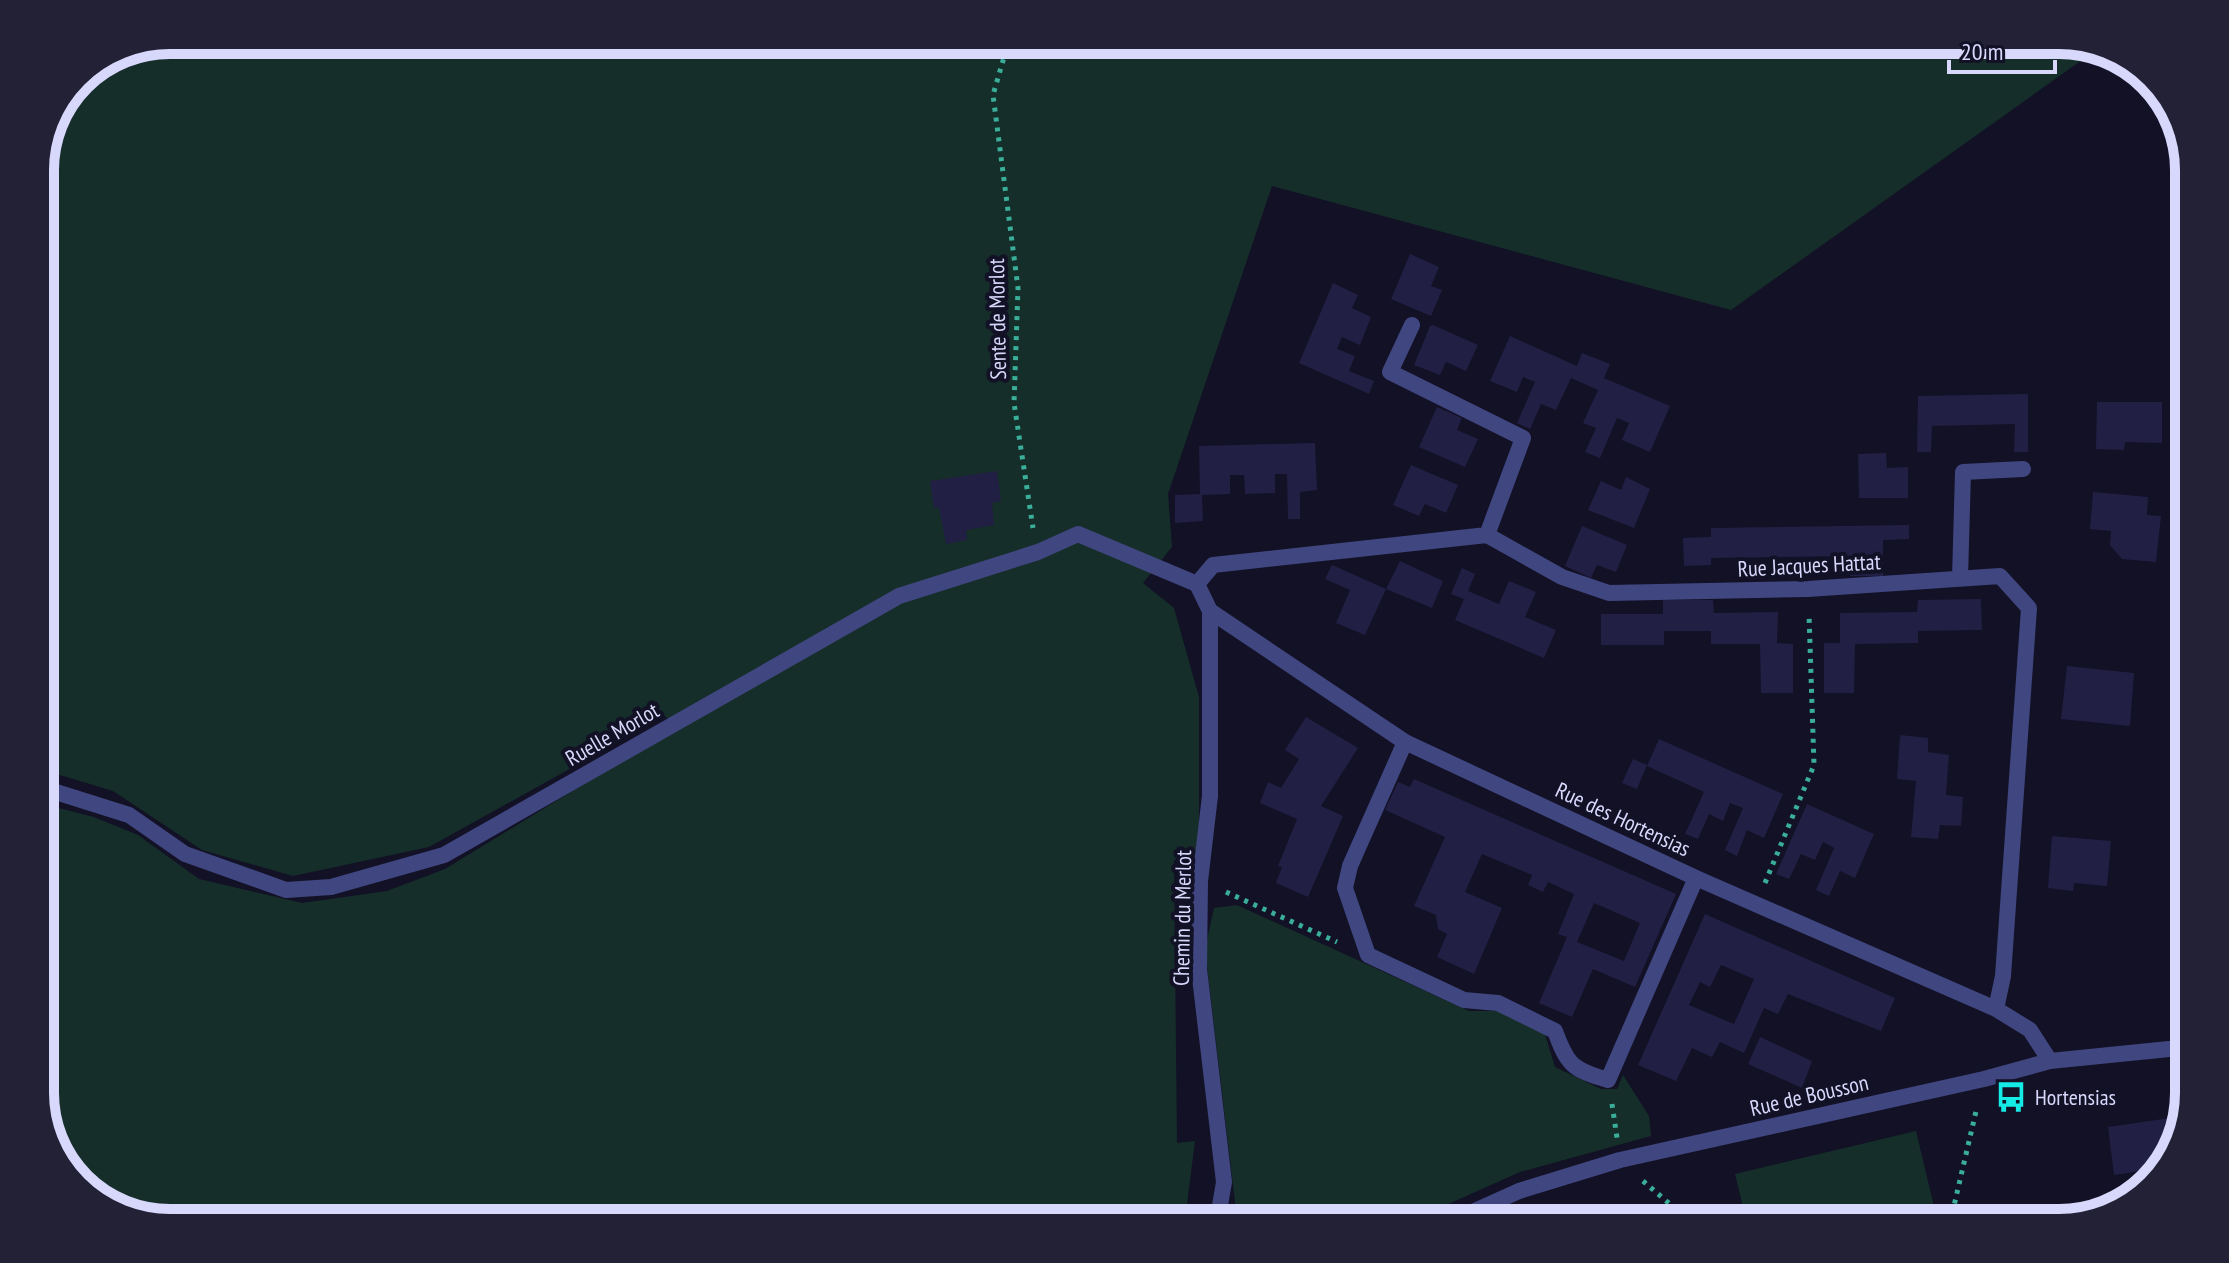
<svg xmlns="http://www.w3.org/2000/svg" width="2229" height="1263" font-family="'PT Sans Narrow',sans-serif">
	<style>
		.green { fill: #152e2a }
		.building { fill: #221f44; fill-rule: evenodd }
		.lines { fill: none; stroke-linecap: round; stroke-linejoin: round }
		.path { stroke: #3aae99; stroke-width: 5; stroke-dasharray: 4 6; stroke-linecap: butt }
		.lane { stroke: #404680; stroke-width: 16 }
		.street { stroke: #404680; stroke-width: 16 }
		.labels { text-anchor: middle; stroke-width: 8; stroke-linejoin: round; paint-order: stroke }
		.street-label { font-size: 22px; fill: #d8d8fc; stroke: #121125 }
		.poi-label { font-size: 22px; fill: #d8d8fc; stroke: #121125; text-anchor: start }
		.rim { fill: none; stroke: #d8d8fc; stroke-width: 10 }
	</style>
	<rect width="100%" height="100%" fill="#121125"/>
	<path class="green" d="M169,40H2059L2096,50L1731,310L1272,186L1168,494L1172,547L1143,583L1174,608L1199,697V856L1174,860L1177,1143L1195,1141L1186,1212L1180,1223H170L105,1206L62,1165L40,1102V842L43,841L47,805L94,817L138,835L199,879L302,903L387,891L445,869L677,727L665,716L429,847L293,876L202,850L113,791L40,769V161L78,78Z
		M1237,905L1469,1011H1501L1544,1031L1555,1067L1601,1089H1617L1623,1075L1649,1116L1651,1136L1520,1172L1406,1223H1235L1237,1219L1205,949L1214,908Z
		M1916,1131L1938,1223H1747L1735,1174Z"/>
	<path class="building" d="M1410,254L1439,267L1431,286L1442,290L1431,316L1391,299Z
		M1333,283L1358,295L1352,308L1371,317L1360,345L1342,337L1337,349L1355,356L1349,371L1374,381L1369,394L1299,363Z
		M1433,325L1478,345L1466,371L1446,362L1440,375L1414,365L1430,326Z
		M1510,336L1577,366L1582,353L1610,364L1604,378L1670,406L1650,452L1622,440L1629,423L1617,418L1600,458L1585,452L1596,428L1583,423L1598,390L1571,378L1556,410L1541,404L1530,429L1517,423L1535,382L1523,377L1517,392L1490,381Z
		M2028,394V452H2014L2015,424L1932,426L1931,452H1917L1918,396Z
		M2097,402H2162V443L2125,442L2124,450L2096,449Z
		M1437,407L1462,418L1457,430L1478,439L1465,467L1419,447Z
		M1315,443L1317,490L1300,492V519H1288L1287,474H1275V493L1245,494L1244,475H1230V494L1202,495L1203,521L1175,523V495L1200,494L1199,446Z
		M1886,453L1887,468L1908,467V498H1859L1858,454Z
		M1411,465L1458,485L1446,513L1425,504L1419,516L1393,505Z
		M997,471L1001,501L992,503L994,525L966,530L967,540L946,544L939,507L934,508L930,481Z
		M1626,477L1650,489L1634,528L1588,510L1601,481L1621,490Z
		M2093,492L2148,497L2147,515L2161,516L2156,562L2122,559L2110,545L2111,531L2090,529Z
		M1909,525V539L1883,540V576H1850L1851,556L1711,558V565L1684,566L1683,538L1711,537V528Z
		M1582,526L1627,545L1616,572L1597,565L1591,578L1565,566Z
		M1400,561L1443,581L1432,608L1386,589Z
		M1332,565L1386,589L1365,635L1336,623L1350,590L1325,579Z
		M1462,568L1475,574L1468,591L1499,604L1509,581L1536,592L1525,617L1556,630L1544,658L1455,620L1464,599L1451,594Z
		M1981,599L1982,630L1918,631V643L1855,644L1854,693H1824V643H1840V613L1917,612L1918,600Z
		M1663,600H1713L1714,613L1778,612L1777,643L1793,644V693H1761L1760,644H1711V631H1664V645H1601V614H1663Z
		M2067,666L2134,673L2130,726L2061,719Z
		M1306,717L1358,748L1321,806L1343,816L1308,897L1276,883L1282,867L1278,866L1297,819L1260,803L1268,782L1281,788L1299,759L1285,750Z
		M1900,735L1928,738V752L1949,755L1946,795L1963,797L1961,826L1940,825L1938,839L1911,837L1916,781L1897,779Z
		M1659,739L1783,794L1764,838L1747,830L1737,856L1725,850L1743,808L1730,803L1723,821L1709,814L1698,839L1685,834L1704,792L1647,766Z
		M1633,759L1647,765L1637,789L1622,783Z
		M1414,779L1676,894L1635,987L1593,969L1572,1017L1539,1003L1567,937L1558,934L1574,894L1548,882L1543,892L1528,885L1532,875L1482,854L1465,892L1502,908L1474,974L1437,957L1447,934L1438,929L1436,915L1414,906L1445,837L1385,810L1398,782L1410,787ZM1594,903L1640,923L1624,961L1577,942Z
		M1807,804L1874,834L1855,878L1840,871L1829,896L1816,890L1834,848L1823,842L1815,860L1801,854L1789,879L1776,874Z
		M2052,836L2111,841L2107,886L2074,883L2073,891L2048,888Z
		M1705,914L1895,998L1881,1031L1788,994L1778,1014L1764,1008L1744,1053L1720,1042L1712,1057L1692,1048L1676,1081L1638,1065ZM1721,965L1754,979L1734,1024L1689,1005L1700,982L1710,987Z
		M1760,1037L1812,1061L1802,1088L1748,1064Z
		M2177,1117L2179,1132L2172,1158L2162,1168L2114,1175L2108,1127Z"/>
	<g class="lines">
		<path class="path" d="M1009,40L993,95L1018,288L1014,403L1033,528
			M1765,883L1814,765L1809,614
			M1226,892L1337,942
			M1612,1104L1617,1138
			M1643,1181L1685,1217L1700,1223
			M1950,1223L1977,1107"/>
		<path class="lane" d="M1405,742L1350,866L1345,888L1368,955L1464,1000L1498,1003L1555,1031C1567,1064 1572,1070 1608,1080L1696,878
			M40,787L129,815L185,854L286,890L331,887L444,855L899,596L1038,552L1078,534L1197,584"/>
		<path class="street" d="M1412,325L1390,372L1523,438L1487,535
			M1960,578L1963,472L2023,469
			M1210,611V796L1200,881L1199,969L1224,1182L1217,1223
			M1996,1009L2003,976L2029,608L2000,576L1808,589L1609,593L1562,577L1487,535L1213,565L1197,584L1210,611L1405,742L1696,878L1996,1009L2030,1030L2050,1061
			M1448,1223L1519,1191L1620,1160L1984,1079L2050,1061L2189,1047"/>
	</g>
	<defs>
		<symbol id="bus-bare" viewBox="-9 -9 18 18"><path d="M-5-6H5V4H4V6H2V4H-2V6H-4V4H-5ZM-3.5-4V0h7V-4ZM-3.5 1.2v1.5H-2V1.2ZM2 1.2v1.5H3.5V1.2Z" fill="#15ebe6" stroke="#121125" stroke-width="2.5" paint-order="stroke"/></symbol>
	</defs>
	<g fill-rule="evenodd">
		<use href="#bus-bare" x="1989" y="1075" width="44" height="44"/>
	</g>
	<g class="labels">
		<g class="street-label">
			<text transform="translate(997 319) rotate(-91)" y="8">Sente de Morlot</text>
			<text transform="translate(1809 565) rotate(-3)" y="8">Rue Jacques Hattat</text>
			<text transform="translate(612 734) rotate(-30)" y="8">Ruelle Morlot</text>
			<text transform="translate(1623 819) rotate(25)" y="8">Rue des Hortensias</text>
			<text transform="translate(1182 918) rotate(-89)" y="8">Chemin du Merlot</text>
			<text transform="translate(1809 1095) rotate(-13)" y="8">Rue de Bousson</text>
		</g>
		<g class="poi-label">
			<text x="2035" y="1105">Hortensias</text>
		</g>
	</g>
	<path d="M0 0H2229V1263H0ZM170 54H2059A116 116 0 0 1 2175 170V1093A116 116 0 0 1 2059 1209H170A116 116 0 0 1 54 1093V170A116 116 0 0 1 170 54Z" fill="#222136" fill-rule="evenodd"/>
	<path class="rim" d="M170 54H2059A116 116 0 0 1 2175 170V1093A116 116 0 0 1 2059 1209H170A116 116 0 0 1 54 1093V170A116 116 0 0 1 170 54Z"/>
	<path d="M1949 60v12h106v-12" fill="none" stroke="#d8d8fc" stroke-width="4"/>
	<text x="1961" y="60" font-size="24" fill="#d8d8fc" stroke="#121125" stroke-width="6" paint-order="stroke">20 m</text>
</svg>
